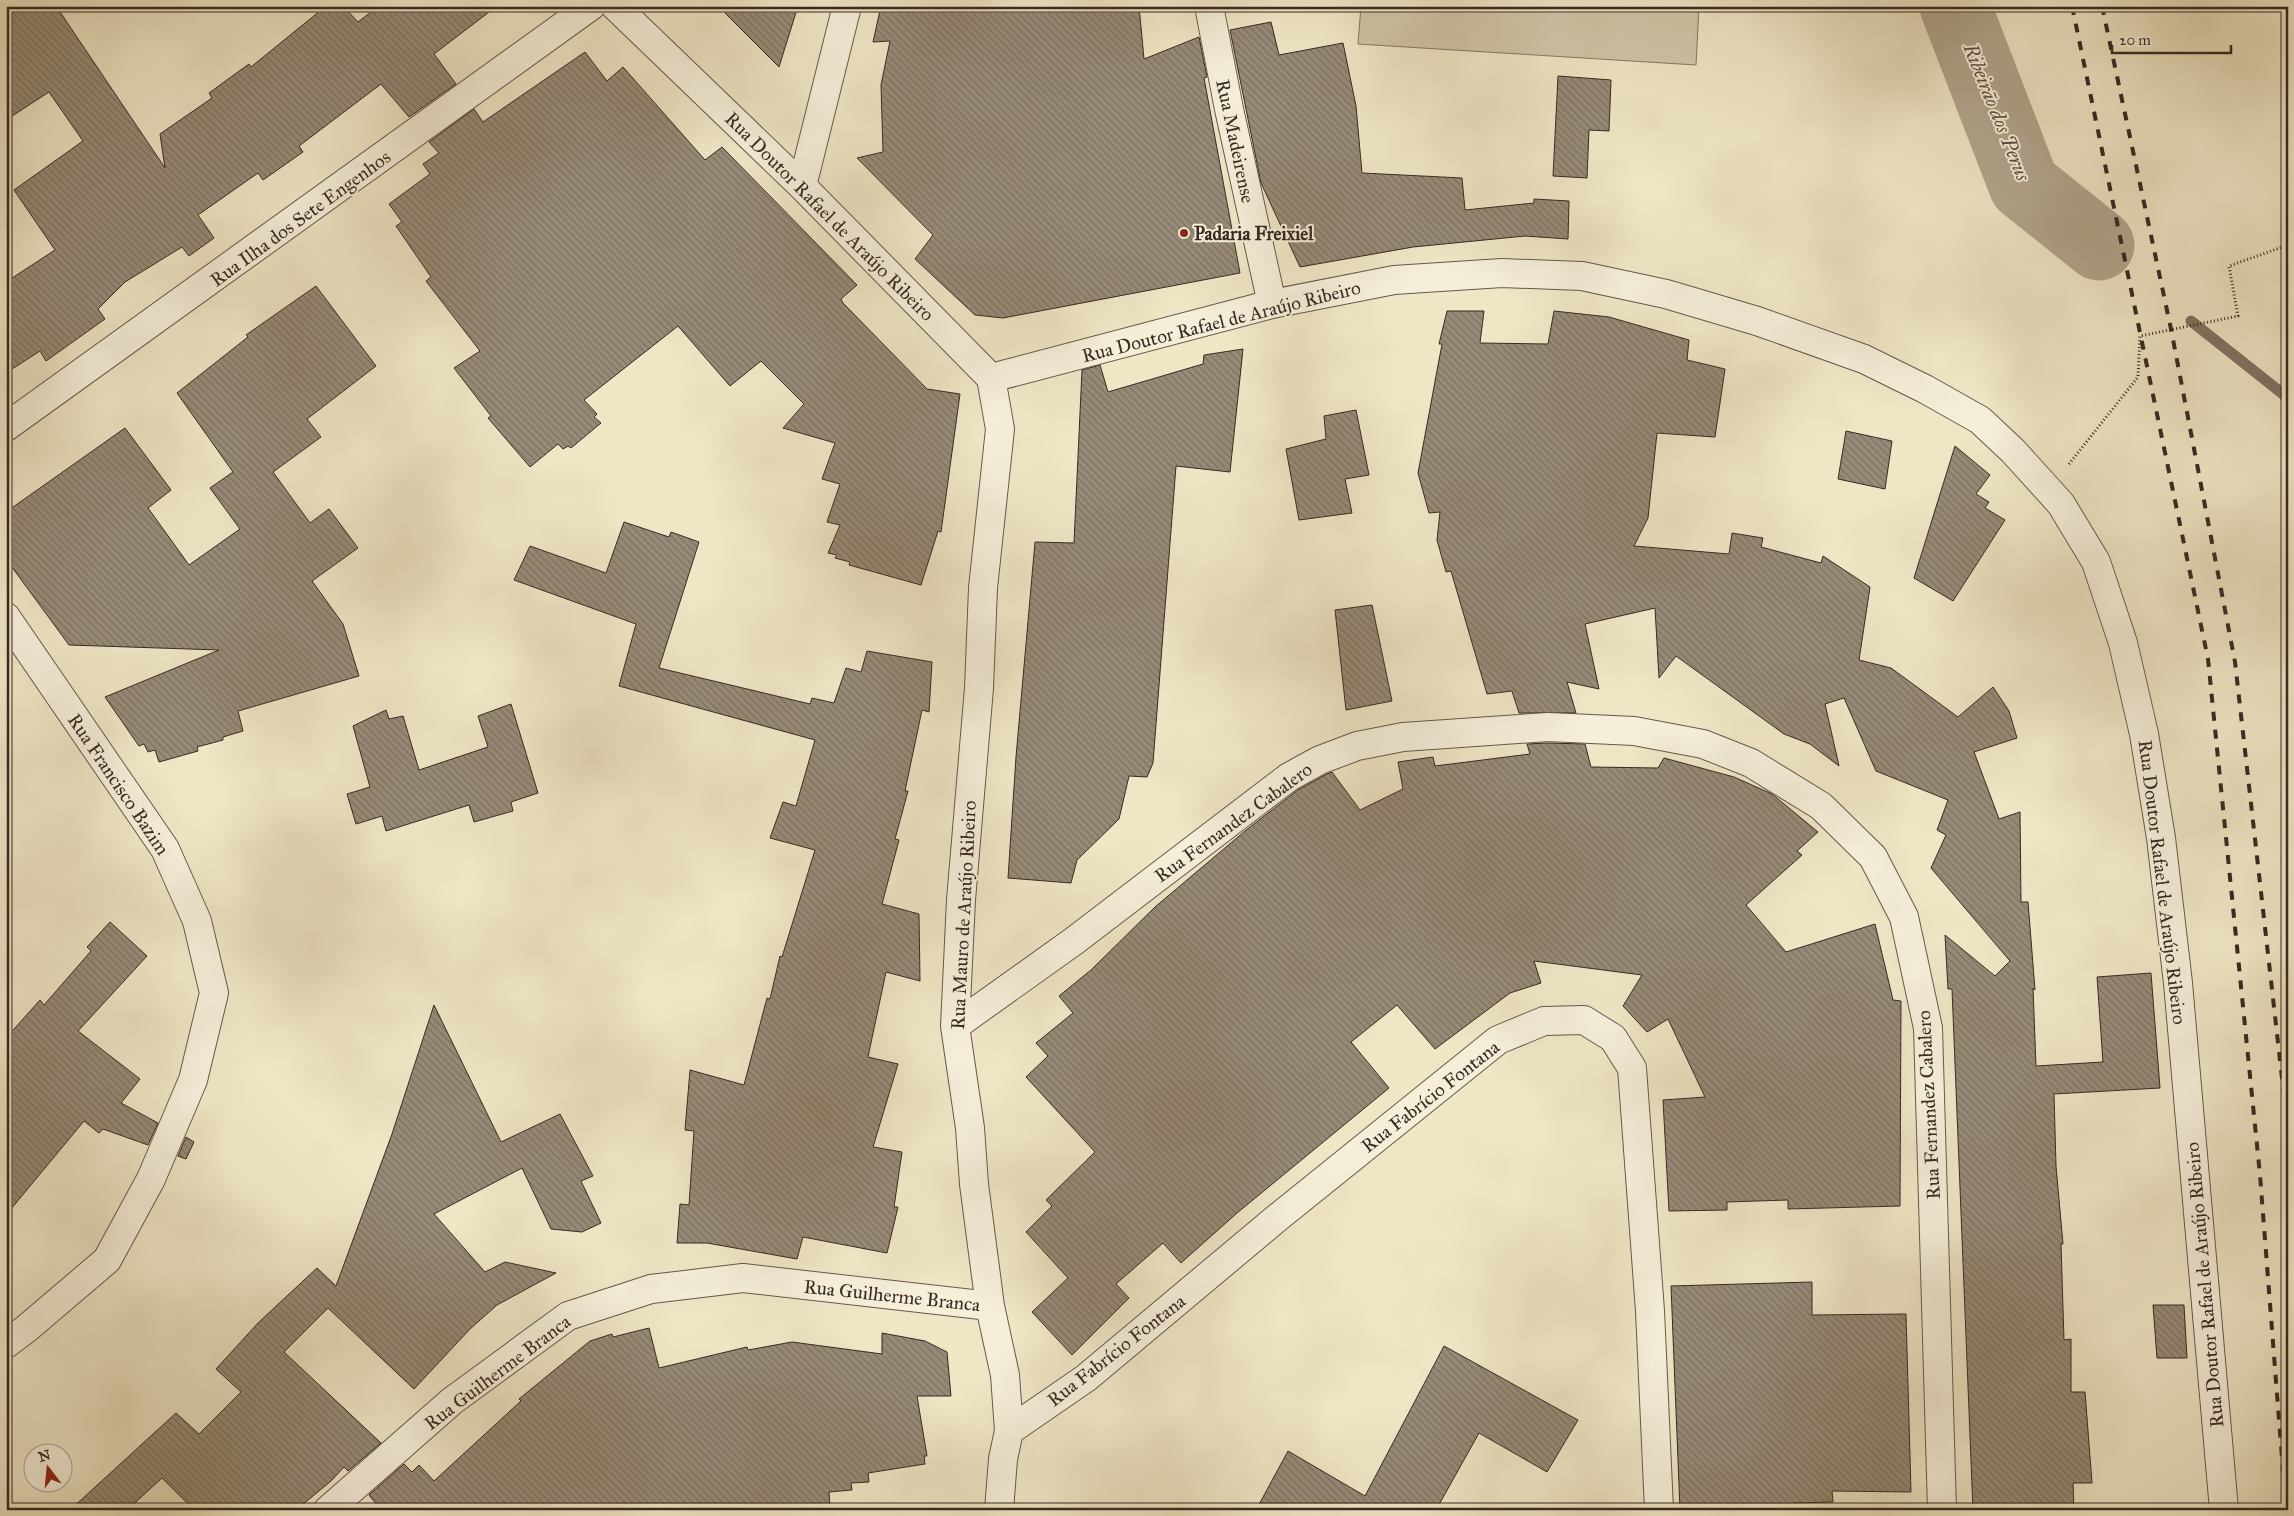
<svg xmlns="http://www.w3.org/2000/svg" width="2294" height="1516" font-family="'IM FELL Great Primer',serif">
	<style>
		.pitch { fill: #d0c6aa; stroke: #847866 }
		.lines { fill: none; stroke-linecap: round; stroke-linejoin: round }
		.stream { stroke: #817464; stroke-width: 11 }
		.river { stroke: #b1a68f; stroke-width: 71 }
		.building { fill: url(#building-back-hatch); stroke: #382923 }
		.street-casing { stroke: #66584c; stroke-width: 30 }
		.path { stroke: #382923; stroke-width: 3; stroke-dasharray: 1 2.5; stroke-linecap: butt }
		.street { stroke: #f5efda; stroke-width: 28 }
		.rail { stroke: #382923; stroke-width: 4; stroke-dasharray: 9 9; stroke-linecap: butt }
		.poi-dot { fill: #8f2418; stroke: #f5efda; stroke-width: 2 }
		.labels { text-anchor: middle; stroke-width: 4; stroke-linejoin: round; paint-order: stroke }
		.street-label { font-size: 19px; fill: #382923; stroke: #f5efda }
		.poi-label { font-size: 19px; font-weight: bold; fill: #382923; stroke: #f5efda; text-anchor: start }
		.water-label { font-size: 20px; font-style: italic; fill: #5c4e43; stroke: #f5efda }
	</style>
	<defs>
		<pattern id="building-back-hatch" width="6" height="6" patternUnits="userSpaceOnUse" patternTransform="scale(1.25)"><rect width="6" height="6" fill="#978b78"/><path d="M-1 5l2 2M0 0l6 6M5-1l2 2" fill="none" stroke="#7c7262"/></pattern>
	</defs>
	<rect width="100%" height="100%" fill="#efe6c6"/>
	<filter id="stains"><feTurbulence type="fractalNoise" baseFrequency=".004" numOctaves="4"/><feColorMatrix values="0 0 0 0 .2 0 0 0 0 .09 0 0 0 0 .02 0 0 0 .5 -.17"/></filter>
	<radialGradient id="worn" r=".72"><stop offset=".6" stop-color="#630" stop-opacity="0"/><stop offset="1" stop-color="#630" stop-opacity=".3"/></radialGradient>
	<path class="pitch" d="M1361,6H1699L1696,65L1358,44Z"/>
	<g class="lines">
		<path class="stream" d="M2191,321L2288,398"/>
		<path class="river" d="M1955,6L2024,185L2099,245"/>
	</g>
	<path class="building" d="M6,6H56L165,168L160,134L212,98L209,93L249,64L251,67L326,6H343L358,22L379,6H497L434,54L456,84L409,117L381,84L299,146L303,152L263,180L258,173L198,215L214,238L189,256L182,247L125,282L98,309L105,319L46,361L40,351L6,373V282L55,250L14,190L83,141L49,92L6,120Z
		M718,6H798L779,67Z
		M881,6H1139L1144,59L1199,37L1207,77L1204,78L1240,273L1003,318L975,315L915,259L933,235L857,158L883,152L881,85L890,41L873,42Z
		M1271,22L1279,55L1343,43L1356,106L1362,173L1462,178L1465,210L1534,203V199L1569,201L1568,239L1525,236L1413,247L1300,267L1261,183L1230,30Z
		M585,52L607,81L623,67L705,160L722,147L857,285L841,299L843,303L927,389L960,394L941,532L938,531L921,585L849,565L850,562L835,558L837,555L828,553L840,525L827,522L840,484L822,479L835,443L783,428L804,404L761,361L730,386L678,326L584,400L597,414L594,417L601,423L571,448L568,446L563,449L558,444L530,467L488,418L491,416L454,368L480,351L426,281L431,277L396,226L402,222L389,204L430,174L423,164L439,153L429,142L474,109L483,122Z
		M1558,76L1611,80L1609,131L1589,130L1587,178L1553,176Z
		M316,286L376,366L307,419L321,437L273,472L310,523L329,509L358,548L312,581L343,624L359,676L238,711L243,731L223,737V740L197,747L198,751L159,762L155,750L148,752L144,744L139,746L105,697L219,650L69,645L6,559V512L125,428L171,490L148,508L189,565L240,529L210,488L233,472L177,393L248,337L246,335Z
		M1447,311H1484L1480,343L1548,344L1554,311L1609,317L1689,340L1687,360L1725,369L1715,437L1657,433L1648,518L1634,546L1729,554L1732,533L1763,538L1761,547L1821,563L1823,556L1870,587L1859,660L1891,668L1958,717L1993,687L2009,711L2017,738L1974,752L1999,819L2020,812L2021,902H2028L2035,990L2033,988L2036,1066L2103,1062L2097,977L2151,973L2160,1088L2054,1094L2056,1166L2063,1244H2061L2064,1340L2071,1339V1392H2085L2092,1483H2073L2074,1510H1973L1952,989H1948L1945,935L1995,976L2010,961L1931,868L1946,835L1937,830L1948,800L1876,771L1844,698L1825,704L1839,766L1810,744L1784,734L1676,656L1659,678L1655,608L1585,624L1599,689L1567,682L1576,713H1519L1512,691L1487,694L1451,571L1446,572L1437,540L1440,512L1429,513L1418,473L1442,344H1439Z
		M1243,349L1230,472L1176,466L1153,763L1147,777L1129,776L1119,819L1077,860L1071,883L1008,878L1016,757L1035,542L1074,543L1082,370L1100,365L1108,392L1203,364L1204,355Z
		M1356,410L1369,475L1345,479L1352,513L1299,520L1286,449L1326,439L1324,416Z
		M1846,431L1892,441L1885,489L1838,479Z
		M1955,446L1990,475L1976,494L1989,502L1985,508L2005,520L1953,601L1914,578Z
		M624,522L669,537L671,532L699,542L659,668L810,704L812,698L834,703L846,668L861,672L867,651L932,662L929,712L922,710L905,791H908L895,839L899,840L882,904L919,914L920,981L886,972L868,1057L898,1064L873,1147L902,1152L894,1207H898L887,1253L803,1237L797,1259L707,1243H677L680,1204L689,1205L694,1131L685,1130L690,1070L744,1085L767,998L770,999L780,956L782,957L815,850L770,838L783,802L796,806L815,740L619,686L636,624L514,580L530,546L606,573Z
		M1372,605L1392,701L1346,710L1335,610Z
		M511,704L538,793L511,802L513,811L474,822L469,805L386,831L382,816L356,824L347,794L370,787L353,726L386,710L389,719L403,716L419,770L488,747L478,716Z
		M1548,743L1585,744L1591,767L1658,768L1664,758L1734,777L1772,794L1818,832L1797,851L1802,855L1746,905L1786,952L1875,924L1893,1000L1901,1001L1900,1206L1788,1209V1200L1727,1202V1210L1669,1211L1663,1100L1705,1097L1668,1019L1647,1032L1623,1006L1642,975L1534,961L1541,983L1510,993L1435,1049L1397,1005L1351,1042L1389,1088L1237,1213L1181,1263L1163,1243L1116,1284L1129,1298L1072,1355L1032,1312L1068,1278L1026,1232L1052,1206L1046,1200L1095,1152L1026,1077L1048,1056L1036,1043L1073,1013L1059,996L1091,970L1155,907L1245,831L1298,790L1327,774L1332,772L1360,810L1403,789L1398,762L1433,757L1435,766L1467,762L1530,754L1527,744Z
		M110,922L147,956L78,1031L140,1079L121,1103L158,1123L148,1145L103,1129L99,1133L84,1121L6,1215V1038L40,1000L44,1005L91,951L87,947Z
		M434,1005L501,1142L560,1114L593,1176L581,1181L601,1223L582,1232L551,1229L522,1168L434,1214L485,1272L505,1262L556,1273L497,1305L470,1329L414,1389L328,1308L284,1352L381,1443L348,1471L344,1467L331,1481L296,1510H194L162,1478L127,1510H70L176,1413L199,1434L241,1392L216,1369L258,1323L317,1268L336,1286L392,1134Z
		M186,1137L194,1142L186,1159L178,1156Z
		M1812,1282V1315L1906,1314L1911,1492L1832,1491L1833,1502L1795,1503L1796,1510H1680L1671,1286Z
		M2153,1305H2184L2187,1358H2157Z
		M649,1328L659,1368L747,1347L748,1350L792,1342L882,1354V1333L925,1341L947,1352L951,1396H917L927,1456H924L925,1464L868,1473L869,1482L851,1483L852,1490L829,1492L830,1510H381L369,1495L404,1464L412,1472L419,1465L434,1481L521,1401L519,1399L590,1341L612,1334L613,1337Z
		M1444,1346L1578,1420L1547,1472L1479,1433L1436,1510H1256L1288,1451L1365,1496Z"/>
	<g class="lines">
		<defs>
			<path id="street" d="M615,6L802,186L991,378
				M1209,6L1229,109L1272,304
				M802,186L847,6
				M991,378L1272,304L1394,280L1502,273L1582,276L1666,294L1757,321L1864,359L1925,389L1980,420L2013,451L2061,504L2096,562L2123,643L2144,734L2161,838L2178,983L2224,1510
				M991,378L1000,429L983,588L979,688L961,900L955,1026L970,1128L974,1184L990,1306L1005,1375L1009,1431L1003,1459L999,1510
				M6,427L591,6
				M6,617L165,849L197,921L214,993L193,1080L151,1179L107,1260L26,1329L6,1344
				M955,1026L1074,941L1289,777L1320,760L1357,746L1403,737L1548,727L1634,731L1703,744L1751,763L1821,806L1873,857L1904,917L1928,1028L1942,1510
				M1009,1431L1086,1378L1277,1218L1498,1040L1544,1021L1584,1020L1613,1038L1632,1068L1650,1311L1659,1510
				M328,1510L452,1401L568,1316L651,1289L743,1278L990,1306"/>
		</defs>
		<use href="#street" class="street-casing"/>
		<path class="path" d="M2069,464L2138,377L2140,336L2238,316L2229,266L2288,245"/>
		<use href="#street" class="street"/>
		<path class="rail" d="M2072,6L2208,659L2260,1175L2286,1510
			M2102,6L2171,329L2235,662L2288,1131"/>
	</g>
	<circle class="poi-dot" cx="1184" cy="233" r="5"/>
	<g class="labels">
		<g class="street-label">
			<text transform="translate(1236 141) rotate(78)" y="7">Rua Madeirense</text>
			<text transform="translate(830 216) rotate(45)" y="7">Rua Doutor Rafael de Araújo Ribeiro</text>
			<text transform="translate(300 218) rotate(-36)" y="7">Rua Ilha dos Sete Engenhos</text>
			<text transform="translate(1221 321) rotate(-14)" y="7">Rua Doutor Rafael de Araújo Ribeiro</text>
			<text transform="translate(119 784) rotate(56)" y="7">Rua Francisco Bazim</text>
			<text transform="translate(1233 822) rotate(-36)" y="7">Rua Fernandez Cabalero</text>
			<text transform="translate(2163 882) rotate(83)" y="7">Rua Doutor Rafael de Araújo Ribeiro</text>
			<text transform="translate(963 915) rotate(-87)" y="7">Rua Mauro de Araújo Ribeiro</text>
			<text transform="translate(1430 1096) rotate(-38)" y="7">Rua Fabrício Fontana</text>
			<text transform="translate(1928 1105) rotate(-93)" y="7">Rua Fernandez Cabalero</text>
			<text transform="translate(2204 1285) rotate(-95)" y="7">Rua Doutor Rafael de Araújo Ribeiro</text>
			<text transform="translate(892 1295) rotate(6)" y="7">Rua Guilherme Branca</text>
			<text transform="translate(1116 1350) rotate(-38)" y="7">Rua Fabrício Fontana</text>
			<text transform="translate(497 1372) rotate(-37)" y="7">Rua Guilherme Branca</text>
		</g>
		<g class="poi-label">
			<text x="1194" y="240">Padaria Freixiel</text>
		</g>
		<g class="water-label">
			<text transform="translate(1997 112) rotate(68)" y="7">Ribeirão dos Perus</text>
		</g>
	</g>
	<rect width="2294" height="1516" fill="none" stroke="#efe6c6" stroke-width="25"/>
	<rect x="8" y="8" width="2279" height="1501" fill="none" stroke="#382923" stroke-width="2.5"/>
	<rect x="12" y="12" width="2269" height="1491" fill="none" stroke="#382923"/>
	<g transform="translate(48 1468) rotate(344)"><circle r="24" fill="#f5efda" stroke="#a9a091"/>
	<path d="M0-4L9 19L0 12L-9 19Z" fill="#8f2418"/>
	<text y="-8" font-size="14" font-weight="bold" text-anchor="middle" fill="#382923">N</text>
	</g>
	<path d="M2112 45v8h119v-8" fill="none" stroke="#382923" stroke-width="2.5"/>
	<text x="2119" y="45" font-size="15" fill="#382923" stroke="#f5efda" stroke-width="4" paint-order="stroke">20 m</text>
	<rect width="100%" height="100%" filter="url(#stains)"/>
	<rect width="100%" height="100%" fill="url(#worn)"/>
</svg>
